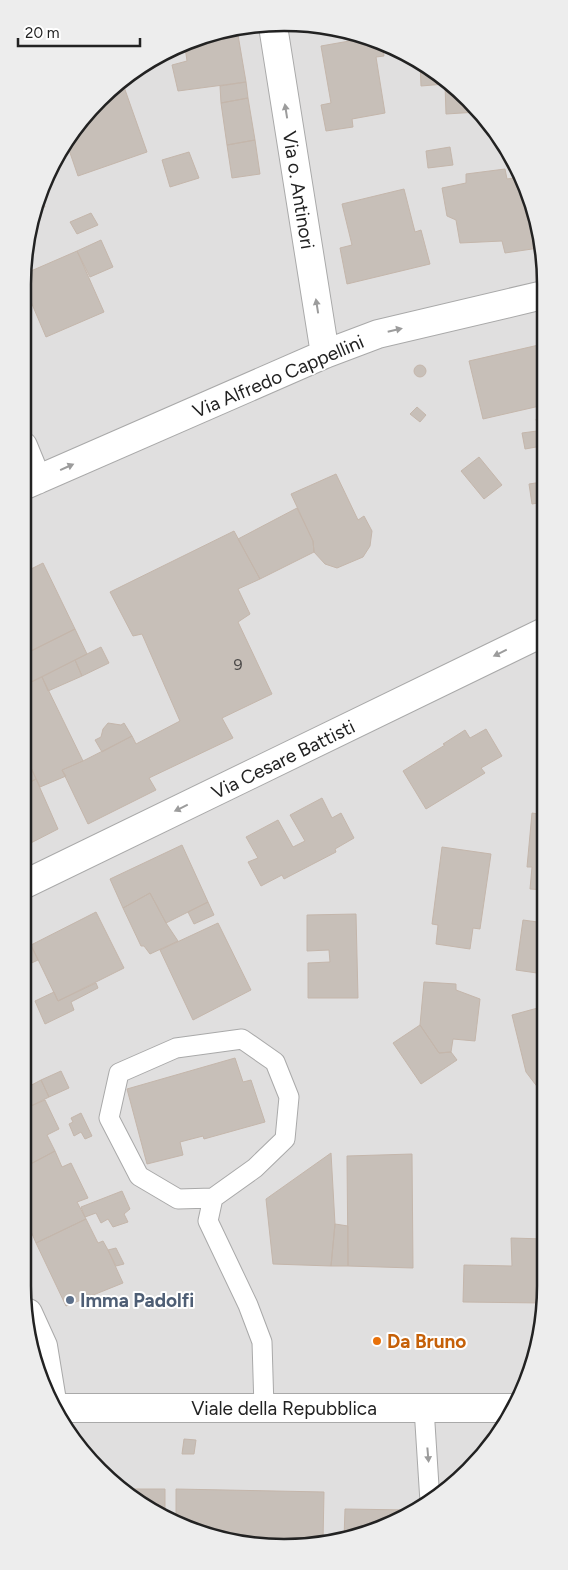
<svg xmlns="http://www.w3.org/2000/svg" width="568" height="1570" font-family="Figtree,sans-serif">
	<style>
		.residential { fill: #e0dfdf }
		.building { fill: #c7bfb8; stroke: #c4b6ab }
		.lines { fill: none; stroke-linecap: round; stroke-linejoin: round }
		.service-casing { stroke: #a9a9a9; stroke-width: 21 }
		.minor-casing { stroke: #a9a9a9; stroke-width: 30 }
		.service { stroke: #fff; stroke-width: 19 }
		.minor { stroke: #fff; stroke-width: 28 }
		.oneway { fill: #9c9c9c }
		.service-dot { fill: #5c6f8a; stroke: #fff; stroke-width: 2 }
		.food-dot { fill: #e8710a; stroke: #fff; stroke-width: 2 }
		.labels { text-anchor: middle; stroke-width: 4; stroke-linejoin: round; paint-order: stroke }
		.number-label { font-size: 16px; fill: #4b4948 }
		.street-label { font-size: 19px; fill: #222; stroke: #fff }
		.service-label { font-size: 19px; font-weight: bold; fill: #4e5e75; stroke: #fff; text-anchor: start }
		.food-label { font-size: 19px; font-weight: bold; fill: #c56008; stroke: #fff; text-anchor: start }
		.rim { fill: none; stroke: #222; stroke-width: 2.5 }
	</style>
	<rect width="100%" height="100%" fill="#f2efe9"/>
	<path class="residential" d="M250,25L351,31L415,58L480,111L519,169L543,250L545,1286L537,1353L501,1432L430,1503L351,1539L250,1545L168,1520L88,1459L42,1386L23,1286V284L31,217L76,125L153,58Z"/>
	<path class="building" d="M237,29L246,82L178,91L172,65L187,61L185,47Z
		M354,33L382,44L384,56L376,57L385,113L352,119L353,127L326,131L321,105L331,103L321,46L355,40Z
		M420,62L478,109V112L446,114L445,84L421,86Z
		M246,82L248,98L221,103L220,86Z
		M123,84L147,152L78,176L67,144L76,125Z
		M248,98L255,140L227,145L221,103Z
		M255,140L260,174L232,178L227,145Z
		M450,147L453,165L428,168L426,151Z
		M189,152L199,178L170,187L162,160Z
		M505,169L507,179L521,177L536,226L539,248L505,253L502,241L460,243L456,220L447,216L442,188L466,183V174Z
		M404,189L415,232L421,230L430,264L347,284L340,248L352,245L342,204Z
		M42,196L45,207L34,211Z
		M91,213L98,225L77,234L70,222Z
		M101,240L113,267L90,277L77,251Z
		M77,251L104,312L46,337L23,283L24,274Z
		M543,344L544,405L483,419L469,361Z
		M414 371a6 6 0 1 1 12 0a6 6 0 1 1-12 0Z
		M417,407L426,415L420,422L410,414Z
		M544,417V445L542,446L536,419Z
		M537,431L542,446L525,449L522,433Z
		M479,457L502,485L484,499L461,471Z
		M336,474L358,520L364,516L372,531L370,546L363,557L337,568L325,564L314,552L313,541L291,494Z
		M542,482L544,502L532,504L529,484Z
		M297,508L313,541L314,552L260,579L238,539Z
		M234,531L260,579L238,589L250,614L238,622L272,694L222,718L233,738L149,778L156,790L88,824L62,770L83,761L132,736L136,744L180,721L142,634L133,636L110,592Z
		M43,563L75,629L23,655V573Z
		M75,629L87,654L23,686V655Z
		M101,647L109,663L82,676L75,660Z
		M75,660L82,676L48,691L42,677Z
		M42,677L83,761L62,770L66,776L40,787L23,750V686Z
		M108,723L121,725L124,723L132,736L102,752L95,740L101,737L103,729Z
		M486,729L502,756L481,768L485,773L426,809L403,771L445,745L443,744L465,730L470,738Z
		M23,750L36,779L23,786Z
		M36,779L58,829L23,847V786Z
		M540,793L544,794L545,890L530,889L532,867H527L532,813L538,814Z
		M322,798L332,818L341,813L354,838L335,849L336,852L284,879L282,875L261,886L248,862L258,858L246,837L278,820L293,847L305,841L290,815Z
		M182,845L208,902L166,923L150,893L123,908L110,879Z
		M442,847L491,854L480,929L473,928L470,949L436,944L438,925L432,924Z
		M150,893L166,923L178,941L150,954L144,946H141L123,908Z
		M208,902L214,915L194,924L188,912Z
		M96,912L124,968L58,1001L31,945Z
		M356,914L358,998H308V963L330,962L329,950L307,951V915Z
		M523,920L545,923L544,974L516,970Z
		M218,923L251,990L193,1020L160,950Z
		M23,929L38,960L23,967Z
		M424,982L456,984V990L480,999L475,1041L453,1039L451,1052L439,1053L420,1025Z
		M96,983L98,988L71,1002L74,1010L45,1024L35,1001L54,992L58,1001Z
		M545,1006V1097L526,1072L512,1015Z
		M420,1025L439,1053L451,1052L457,1060L421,1084L393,1043Z
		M235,1058L243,1082L251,1080L265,1122L204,1139L203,1136L180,1142L183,1155L147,1164L127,1089Z
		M61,1071L69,1088L49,1097L41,1080Z
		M41,1080L49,1097L31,1106L24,1089Z
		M23,1088L31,1106L45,1100L59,1129L47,1135L55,1151L23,1168Z
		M81,1113L92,1136L85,1139L81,1132L74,1136L69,1124L73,1122L71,1118Z
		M55,1151L62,1167L71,1163L88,1198L77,1202L86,1219L36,1243L23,1213V1168Z
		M331,1153L335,1224L331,1266L273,1264L266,1199Z
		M412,1154L413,1268L348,1266L347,1156Z
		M122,1191L130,1209L124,1214L128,1222L113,1227L108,1219L101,1223L96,1213L85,1217L81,1207Z
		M86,1219L98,1243L103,1241L108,1250L123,1283L66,1306L36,1243Z
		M335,1224L348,1226V1266H331Z
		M511,1238L545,1239L543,1303L463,1302L464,1265L512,1266Z
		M116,1248L124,1264L116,1266L108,1250Z
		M184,1439L196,1440L194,1454H182Z
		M128,1489H165V1518Z
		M176,1489L324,1492L323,1541L250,1545L176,1523Z
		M345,1509L408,1510V1513L351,1539H344Z"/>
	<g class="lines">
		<defs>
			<path id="service" d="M213,1198L178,1199L139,1176L109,1118L119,1073L176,1048L242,1039L275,1062L289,1097L285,1139L255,1168L213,1198L208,1221L248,1305L262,1342L264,1408
				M424,1408L430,1502"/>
			<path id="minor" d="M273,26L325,354
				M23,446L37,480
				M23,486L325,354L378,334L543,295
				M23,885L544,632
				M28,1313L43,1346L52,1401
				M56,1408H512"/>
		</defs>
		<use href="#service" class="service-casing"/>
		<use href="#minor" class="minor-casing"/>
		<use href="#service" class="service"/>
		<use href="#minor" class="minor"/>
	</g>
	<defs><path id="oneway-solid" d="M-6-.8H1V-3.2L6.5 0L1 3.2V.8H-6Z" transform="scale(1.25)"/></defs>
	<g class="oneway">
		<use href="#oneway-solid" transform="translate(286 111) rotate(-99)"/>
		<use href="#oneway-solid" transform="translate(317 306) rotate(-99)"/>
		<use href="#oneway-solid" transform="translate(395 330) rotate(-13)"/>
		<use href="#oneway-solid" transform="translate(67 467) rotate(-24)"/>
		<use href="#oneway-solid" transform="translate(500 653) rotate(154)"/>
		<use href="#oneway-solid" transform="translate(181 808) rotate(154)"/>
		<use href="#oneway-solid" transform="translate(428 1455) rotate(85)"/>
	</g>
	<circle class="service-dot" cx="70" cy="1300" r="5"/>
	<circle class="food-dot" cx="377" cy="1341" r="5"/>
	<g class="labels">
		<g class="number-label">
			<text x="238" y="670">9</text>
		</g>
		<g class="street-label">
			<text transform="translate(299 190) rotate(81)" y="7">Via o. Antinori</text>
			<text transform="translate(278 376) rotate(-23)" y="7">Via Alfredo Cappellini</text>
			<text transform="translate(283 759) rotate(-26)" y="7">Via Cesare Battisti</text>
			<text x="284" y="1415">Viale della Repubblica</text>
		</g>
		<g class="service-label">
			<text x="80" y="1307">Imma Padolfi</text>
		</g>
		<g class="food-label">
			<text x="387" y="1348">Da Bruno</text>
		</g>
	</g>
	<path d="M0 0H568V1570H0ZM284 31H284A253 253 0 0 1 537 284V1286A253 253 0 0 1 284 1539H284A253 253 0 0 1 31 1286V284A253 253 0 0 1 284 31Z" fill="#ededed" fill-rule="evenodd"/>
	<path class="rim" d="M284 31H284A253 253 0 0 1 537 284V1286A253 253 0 0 1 284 1539H284A253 253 0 0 1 31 1286V284A253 253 0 0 1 284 31Z"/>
	<path d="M18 38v8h122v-8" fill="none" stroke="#222222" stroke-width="2.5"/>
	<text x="25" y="38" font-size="15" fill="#222222" stroke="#ffffff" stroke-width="4" paint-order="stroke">20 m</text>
</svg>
